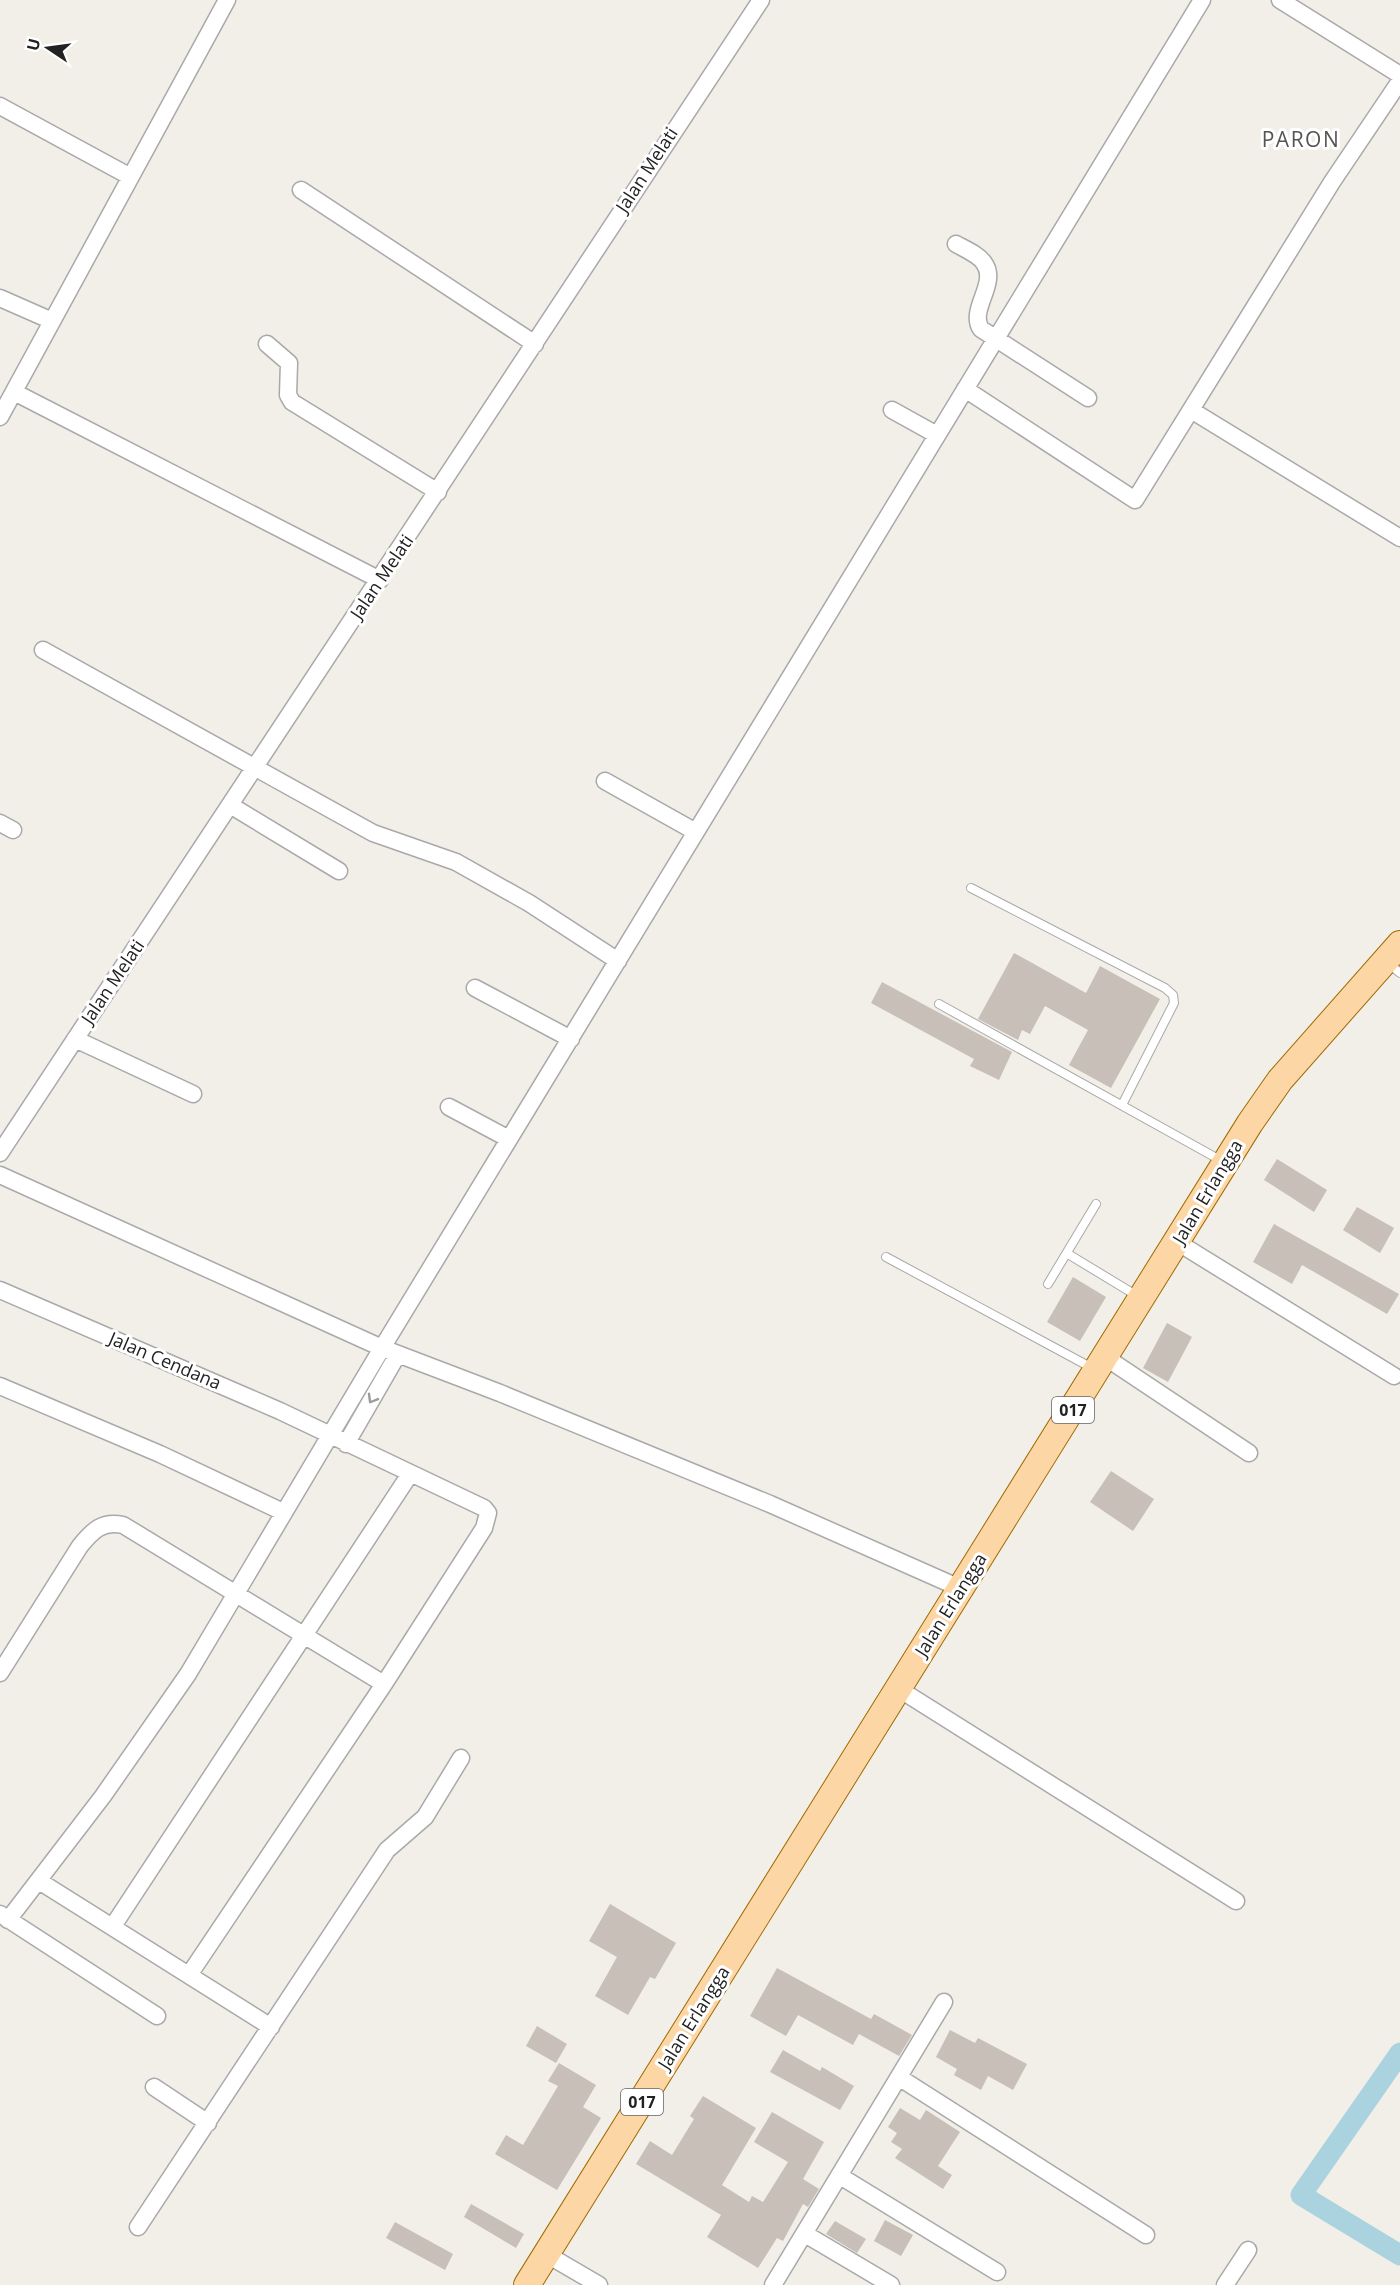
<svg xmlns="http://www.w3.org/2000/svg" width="1400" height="2285" font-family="'Open Sans',sans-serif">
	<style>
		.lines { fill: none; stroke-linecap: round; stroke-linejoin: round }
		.canal { stroke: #aad3df; stroke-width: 21 }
		.building { fill: #c7bfb8 }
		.service-casing { stroke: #a9a9a9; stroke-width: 10 }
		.minor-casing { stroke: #a9a9a9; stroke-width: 19 }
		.primary-casing { stroke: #a06b00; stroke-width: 28 }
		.service { stroke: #fff; stroke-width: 8 }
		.minor { stroke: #fff; stroke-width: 16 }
		.primary { stroke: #fcd6a4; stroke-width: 26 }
		.oneway { stroke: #9c9c9c }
		.labels { text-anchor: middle; stroke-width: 6; stroke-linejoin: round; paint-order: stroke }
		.shield { fill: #fff; stroke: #646464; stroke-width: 1.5 }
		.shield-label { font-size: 16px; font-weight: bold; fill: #222 }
		.street-label { font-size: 18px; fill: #222; stroke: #fff }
		.quarter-label { font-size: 21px; letter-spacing: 1.5px; fill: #555; stroke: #fff }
	</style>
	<rect width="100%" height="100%" fill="#f2efe9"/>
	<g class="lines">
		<path class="canal" d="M1400,2053L1301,2195L1400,2255"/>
	</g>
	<path class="building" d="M1014,953L1086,993L1100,966L1160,999L1111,1088L1069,1065L1088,1030L1045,1006L1030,1034L1022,1030L1018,1040L978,1019Z
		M882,982L1012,1052L999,1080L970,1066L974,1059L871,1003Z
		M1277,1159L1327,1190L1314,1212L1264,1180Z
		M1357,1207L1394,1228L1380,1253L1343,1230Z
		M1274,1224L1399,1294L1387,1314L1302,1265L1292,1284L1253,1262Z
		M1073,1277L1106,1297L1080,1341L1047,1322Z
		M1167,1323L1192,1337L1168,1382L1143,1368Z
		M1111,1471L1154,1499L1133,1531L1090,1502Z
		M610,1904L676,1943L655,1979L650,1977L628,2015L595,1996L617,1957L589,1941Z
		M777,1968L871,2019L874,2014L912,2035L899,2056L859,2034L853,2045L798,2015L786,2036L750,2016Z
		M537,2026L567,2044L556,2063L526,2046Z
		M950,2030L975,2043L978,2038L1027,2064L1013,2090L988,2076L981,2090L954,2075L957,2069L936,2057Z
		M783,2050L820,2071L822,2067L854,2086L840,2110L770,2072Z
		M559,2063L596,2085L583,2107L601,2118L557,2190L495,2154L506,2135L523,2145L558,2086L548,2081Z
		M703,2096L756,2128L722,2185L749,2202L752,2196L763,2202L788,2162L754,2142L772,2112L824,2142L803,2179L819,2189L808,2207L803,2204L783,2241L777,2238L758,2268L707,2237L721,2215L636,2164L650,2141L672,2155L694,2119L690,2116Z
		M900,2108L920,2120L926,2110L960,2132L938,2166L952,2175L943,2189L895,2158L902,2149L891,2142L897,2133L888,2127Z
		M471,2204L524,2234L516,2248L464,2217Z
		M885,2220L913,2235L901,2256L874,2241Z
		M835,2221L866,2239L857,2253L826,2234Z
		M395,2222L453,2254L445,2270L386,2238Z"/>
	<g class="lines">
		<defs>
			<path id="service" d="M971,888L1165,988L1173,995L1174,1003L1122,1105
				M1388,963L1400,973
				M939,1004L1222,1161
				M1068,1254L1139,1297
				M886,1257L1094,1369
				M1048,1284L1096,1204"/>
			<path id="minor" d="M1280,0L1400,75
				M0,106L129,176
				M301,190L535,344
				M956,244C965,249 979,255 984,263C999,283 968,310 981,329L1088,398
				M0,298L50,320
				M267,344L289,363L288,395L292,402L438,492
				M965,389L1135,500L1332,182L1400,81
				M14,392L380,580
				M892,410L937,435
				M1191,410L1400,538
				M0,417L227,0
				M43,650L373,833L456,862L529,903L618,961
				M605,781L696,832
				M230,805L339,871
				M0,823L13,830
				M475,988L571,1039
				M75,1039L193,1094
				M449,1107L509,1139
				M0,1153L761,0
				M0,1175L382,1348L500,1393L770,1504L962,1589
				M1177,1242L1394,1376
				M0,1290L280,1411L484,1508L488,1513L484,1528L384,1684L189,1975
				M1105,1357L1249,1453
				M0,1386L160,1454L283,1512
				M346,1444L398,1354
				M0,1673L80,1546C93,1530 102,1521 123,1525L384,1684
				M899,1689L1236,1901
				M39,1881L271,2027
				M0,1914L157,2016
				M8,1920L103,1796L188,1674L382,1348L1202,0
				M113,1926L410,1474
				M900,2078L1146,2235
				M154,2087L208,2123
				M840,2176L997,2272
				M138,2227L387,1850L425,1817L461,1758
				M805,2234L891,2285
				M546,2254L599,2285
				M773,2285L944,2002
				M1225,2285L1248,2250"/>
			<path id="primary" d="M527,2285L1250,1123L1280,1080L1400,944"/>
		</defs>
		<use href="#service" class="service-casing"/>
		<use href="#minor" class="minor-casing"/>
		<use href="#primary" class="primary-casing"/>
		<use href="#service" class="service"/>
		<use href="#minor" class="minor"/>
		<use href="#primary" class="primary"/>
	</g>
	<defs><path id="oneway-chevron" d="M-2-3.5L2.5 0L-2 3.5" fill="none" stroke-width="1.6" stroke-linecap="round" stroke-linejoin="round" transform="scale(1.5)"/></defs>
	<use class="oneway" href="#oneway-chevron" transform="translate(372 1399) rotate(120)"/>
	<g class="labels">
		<g class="shield">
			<rect x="1052" y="1397" width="42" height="26" rx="4.5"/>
			<rect x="621" y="2089" width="42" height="26" rx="4.5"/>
		</g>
		<g class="shield-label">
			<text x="1073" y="1416">017</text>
			<text x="642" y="2108">017</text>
		</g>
		<g class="street-label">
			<text transform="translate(647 170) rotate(-57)" y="6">Jalan Melati</text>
			<text transform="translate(382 577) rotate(-56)" y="6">Jalan Melati</text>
			<text transform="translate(113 982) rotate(-56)" y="6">Jalan Melati</text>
			<text transform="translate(1208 1192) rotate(-59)" y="6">Jalan Erlangga</text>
			<text transform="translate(165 1361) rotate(23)" y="6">Jalan Cendana</text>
			<text transform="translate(951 1605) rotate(-58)" y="6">Jalan Erlangga</text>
			<text transform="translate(694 2018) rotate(-58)" y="6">Jalan Erlangga</text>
		</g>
		<g class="quarter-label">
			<text x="1301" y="147">PARON</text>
		</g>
	</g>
	<g transform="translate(48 48) rotate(283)" stroke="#ffffff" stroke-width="4.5" paint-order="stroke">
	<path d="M0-4.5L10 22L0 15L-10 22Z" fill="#222222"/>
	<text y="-9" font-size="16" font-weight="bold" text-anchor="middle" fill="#222222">U</text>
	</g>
</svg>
